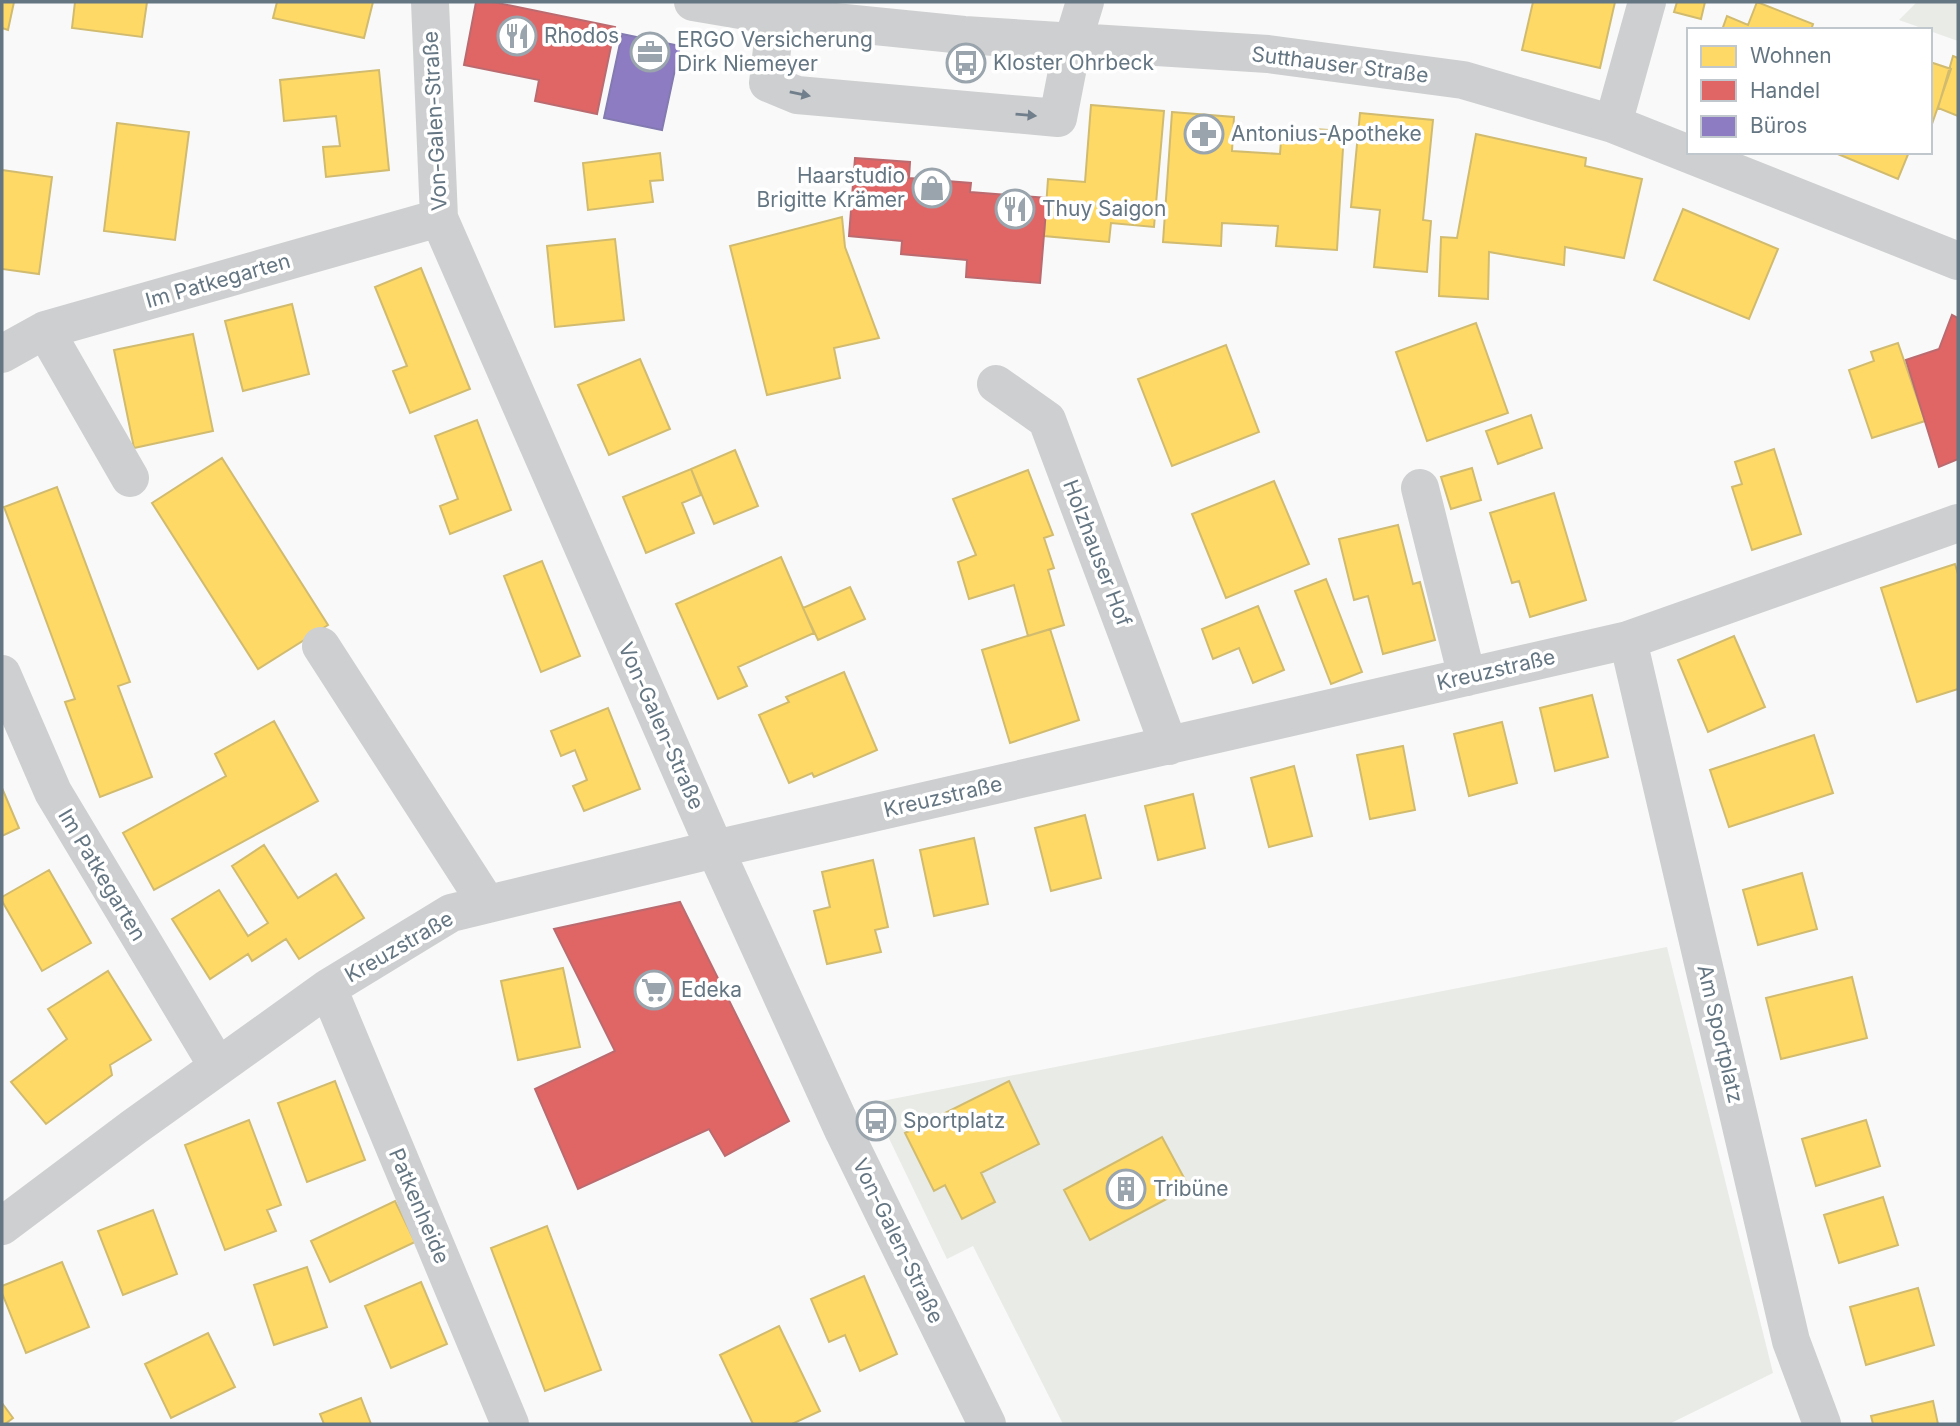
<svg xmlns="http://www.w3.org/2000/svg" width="1960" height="1426" font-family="Inter,sans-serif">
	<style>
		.green { fill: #e8ebe6 }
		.homes { fill: #ffd966; stroke: #d1bb6f; stroke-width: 2 }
		.shops { fill: #e06666; stroke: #bb6b6f; stroke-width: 2 }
		.offices { fill: #8e7cc3; stroke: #827ab0; stroke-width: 2 }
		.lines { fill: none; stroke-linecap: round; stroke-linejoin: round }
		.minor { stroke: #cecfd0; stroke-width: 38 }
		.oneway { fill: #707f8b }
		.labels { text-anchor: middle; stroke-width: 7; stroke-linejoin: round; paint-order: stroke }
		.poi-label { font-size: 21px; fill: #657683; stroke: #fff; text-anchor: start }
		.street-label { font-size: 21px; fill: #657683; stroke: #fff }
	</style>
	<rect width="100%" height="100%" fill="#f9f9f9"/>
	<path class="green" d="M1917,2H1958V41L1899,20Z
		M1667,947L1773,1373L1669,1424H1063L973,1246L947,1259L872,1103Z"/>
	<path class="homes" d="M2,2H14L8,30L2,28Z
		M75,2H147L142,37L72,28Z
		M277,2H373L364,38L273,18Z
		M1533,2H1615L1600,68L1522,50Z
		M1677,2H1705L1701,19L1674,12Z
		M1757,2L1813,24L1811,30H1722L1727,16L1748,25Z
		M1953,56L1958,58V116L1938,108Z
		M1930,62L1951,69L1931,127L1930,126Z
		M379,70L389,170L326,177L323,147L340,146L336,116L284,121L280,80Z
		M1091,105L1164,111L1154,227L1111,223L1109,242L1044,236L1048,179L1085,182Z
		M1172,112L1234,117L1232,151L1280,154L1282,127L1344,131L1337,250L1276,246L1278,226L1222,223L1221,246L1163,242Z
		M1360,113L1433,120L1423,220L1431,221L1427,272L1374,267L1380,210L1351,207Z
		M117,123L189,132L175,240L104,231Z
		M1476,134L1586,158L1585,166L1642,179L1624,258L1565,247L1564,265L1489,252L1488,299L1439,296L1441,237L1457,238Z
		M1833,152H1909L1898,179Z
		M660,153L663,180L650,181L653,202L588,210L583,163Z
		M2,170L52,177L39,274L2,269Z
		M1683,209L1778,249L1749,319L1654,280Z
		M842,217L845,247L879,338L834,348L840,378L767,395L730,246Z
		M615,239L624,320L555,327L547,246Z
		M421,268L470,389L410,413L393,371L407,366L375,287Z
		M292,304L309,374L243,391L225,321Z
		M1476,323L1508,413L1427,441L1396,352Z
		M193,334L213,431L134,448L114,350Z
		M1898,343L1925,421L1872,438L1849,370L1874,361L1871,352Z
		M1226,345L1259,432L1172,466L1138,379Z
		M640,359L670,429L609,455L578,385Z
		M1531,415L1542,448L1498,464L1486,431Z
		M477,420L511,510L450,534L440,506L458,499L435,436Z
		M1774,449L1801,534L1752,550L1732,487L1742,484L1735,462Z
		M735,450L758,506L714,524L691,469Z
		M222,458L328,625L258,669L152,503Z
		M1472,468L1481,500L1451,509L1441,477Z
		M691,469L701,495L682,503L694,533L646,553L623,497Z
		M1028,470L1053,535L1044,538L1054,568L1048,570L1064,625L1028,636L1014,585L969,599L958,562L976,555L953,499Z
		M1274,481L1309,564L1226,598L1192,514Z
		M57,487L130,682L118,686L152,777L100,797L65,702L75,699L4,507Z
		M1554,493L1586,600L1530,617L1519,581L1512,583L1490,513Z
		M1398,525L1413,584L1420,582L1435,640L1383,654L1368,596L1354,600L1339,539Z
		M781,557L814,633L738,667L747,686L718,699L676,604Z
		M542,561L580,656L541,672L504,576Z
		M1955,564L1958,574V689L1917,702L1881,588Z
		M1326,579L1362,672L1331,684L1295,591Z
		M850,587L865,619L818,640L803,608Z
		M1258,606L1284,670L1253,683L1239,648L1213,659L1202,629Z
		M1050,629L1079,720L1010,743L982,650Z
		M1734,636L1765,707L1708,732L1678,660Z
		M844,672L877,750L814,777L812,773L789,783L759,715L789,702L786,697Z
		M1592,695L1608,757L1555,771L1540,708Z
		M608,708L640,789L584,811L573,786L587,780L575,750L561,756L551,731Z
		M274,721L318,801L154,890L123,833L226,776L215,754Z
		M1502,722L1517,783L1469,796L1454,734Z
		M1814,735L1833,793L1729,827L1710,770Z
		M1403,746L1415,810L1370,819L1357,755Z
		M1294,766L1312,836L1269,847L1251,778Z
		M2,788L19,828L2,836Z
		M1193,794L1205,848L1158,860L1145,806Z
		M1085,815L1101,878L1051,891L1035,828Z
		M974,838L988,904L934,916L920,850Z
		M264,845L298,898L336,874L364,918L299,959L286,939L252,961L248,954L210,979L172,919L219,890L248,936L268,923L232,866Z
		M873,860L888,927L875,930L881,952L827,964L814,911L830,907L822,872Z
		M49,870L91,943L42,971L2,901V897Z
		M1802,873L1817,929L1758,945L1743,890Z
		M563,968L580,1047L518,1060L501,981Z
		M108,971L151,1040L110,1065L112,1075L46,1124L11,1082L67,1039L48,1009Z
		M1852,977L1867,1038L1781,1059L1766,998Z
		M335,1081L365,1160L307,1182L278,1103Z
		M1009,1081L1039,1144L981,1173L995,1202L962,1219L945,1185L934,1191L905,1133Z
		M249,1120L281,1205L267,1210L276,1231L225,1250L185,1145Z
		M1866,1120L1880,1166L1816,1186L1802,1139Z
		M1162,1137L1189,1187L1090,1240L1064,1190Z
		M1883,1197L1898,1245L1839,1263L1824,1215Z
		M395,1201L415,1242L330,1282L311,1241Z
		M153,1210L177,1274L123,1295L98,1231Z
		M547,1226L601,1370L545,1391L491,1248Z
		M62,1262L89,1327L26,1353L2,1293V1286Z
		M307,1267L327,1327L274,1345L254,1285Z
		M864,1276L897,1354L860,1371L845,1335L829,1342L811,1299Z
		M421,1282L447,1344L391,1368L365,1306Z
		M1918,1288L1934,1345L1866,1365L1850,1307Z
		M779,1326L820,1411L792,1424H753L720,1355Z
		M208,1333L235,1387L171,1418L145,1364Z
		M361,1398L371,1424H324L320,1414Z
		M1933,1401L1938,1424H1873L1871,1416Z
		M2,1403L13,1418L5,1424H2Z"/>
	<path class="shops" d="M476,2H493L615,27L597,114L535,101L539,80L464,65Z
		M855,158L910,162L909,178L971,183L970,192L1047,198L1040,283L966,277L967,260L901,254L902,241L849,236Z
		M1952,315L1958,318V459L1939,467L1906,360L1939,349Z
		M680,902L789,1121L725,1156L709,1129L578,1189L535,1089L615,1051L554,929Z"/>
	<path class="offices" d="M622,34L680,46L662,130L604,118Z"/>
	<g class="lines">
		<path class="minor" d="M430,2L439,218L715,849L844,1132L987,1424
			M693,2L776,16L964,35L1268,54L1463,80L1613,124L1958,261
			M776,16L768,83L797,95L1058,118L1073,41L1085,2
			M1613,124L1647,2
			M45,330L130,478
			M2,354L45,330L439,218
			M996,384L1047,420L1169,746
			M1420,488L1467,677
			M1628,640L1791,1341L1822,1424
			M321,646L487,904
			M2,674L53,792L218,1067
			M328,988L510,1424
			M2,1226L134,1127L328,988L451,913L715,849L1628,640L1958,523"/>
	</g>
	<defs><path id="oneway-solid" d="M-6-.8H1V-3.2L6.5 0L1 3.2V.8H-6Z" transform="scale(1.75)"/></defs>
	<g class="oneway">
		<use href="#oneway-solid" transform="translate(800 94) rotate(12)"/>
		<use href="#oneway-solid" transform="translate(1026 115) rotate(5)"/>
	</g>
	<defs>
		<symbol id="restaurant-ring" viewBox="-11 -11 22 22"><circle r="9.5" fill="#fff" stroke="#99a4ac" stroke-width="1.5"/><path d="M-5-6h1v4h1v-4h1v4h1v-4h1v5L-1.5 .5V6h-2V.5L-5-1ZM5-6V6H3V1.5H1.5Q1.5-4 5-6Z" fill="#99a4ac"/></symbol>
		<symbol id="office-ring" viewBox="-11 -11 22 22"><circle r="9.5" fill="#fff" stroke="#99a4ac" stroke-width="1.5"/><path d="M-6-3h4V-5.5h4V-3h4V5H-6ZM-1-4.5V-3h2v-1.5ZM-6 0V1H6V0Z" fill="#99a4ac"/></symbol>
		<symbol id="bus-ring" viewBox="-11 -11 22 22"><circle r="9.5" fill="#fff" stroke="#99a4ac" stroke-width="1.5"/><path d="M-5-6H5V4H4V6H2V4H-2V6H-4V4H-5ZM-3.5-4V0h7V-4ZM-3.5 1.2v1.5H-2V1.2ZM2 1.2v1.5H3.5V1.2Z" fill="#99a4ac"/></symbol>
		<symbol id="pharmacy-ring" viewBox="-11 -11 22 22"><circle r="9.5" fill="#fff" stroke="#99a4ac" stroke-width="1.5"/><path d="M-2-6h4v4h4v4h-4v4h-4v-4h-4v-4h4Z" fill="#99a4ac"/></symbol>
		<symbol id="shop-ring" viewBox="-11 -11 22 22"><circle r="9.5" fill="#fff" stroke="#99a4ac" stroke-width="1.5"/><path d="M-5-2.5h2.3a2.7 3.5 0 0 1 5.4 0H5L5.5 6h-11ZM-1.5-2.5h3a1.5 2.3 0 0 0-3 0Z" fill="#99a4ac"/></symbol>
		<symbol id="supermarket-ring" viewBox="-11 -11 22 22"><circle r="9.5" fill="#fff" stroke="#99a4ac" stroke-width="1.5"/><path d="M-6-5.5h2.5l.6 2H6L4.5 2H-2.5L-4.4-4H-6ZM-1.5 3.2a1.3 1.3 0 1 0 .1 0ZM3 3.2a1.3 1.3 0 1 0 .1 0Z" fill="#99a4ac"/></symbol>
		<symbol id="building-ring" viewBox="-11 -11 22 22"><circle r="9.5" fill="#fff" stroke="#99a4ac" stroke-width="1.5"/><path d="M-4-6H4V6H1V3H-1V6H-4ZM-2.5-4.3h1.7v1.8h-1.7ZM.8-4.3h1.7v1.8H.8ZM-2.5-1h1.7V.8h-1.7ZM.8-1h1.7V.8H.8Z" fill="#99a4ac"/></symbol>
	</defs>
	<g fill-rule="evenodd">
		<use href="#restaurant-ring" x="495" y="14" width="44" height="44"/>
		<use href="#office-ring" x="628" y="30" width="44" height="44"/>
		<use href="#bus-ring" x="944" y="41" width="44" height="44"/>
		<use href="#pharmacy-ring" x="1182" y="112" width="44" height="44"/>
		<use href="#shop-ring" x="910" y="166" width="44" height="44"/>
		<use href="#restaurant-ring" x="993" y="187" width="44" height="44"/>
		<use href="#supermarket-ring" x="632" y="968" width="44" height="44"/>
		<use href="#bus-ring" x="854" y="1099" width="44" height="44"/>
		<use href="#building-ring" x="1104" y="1167" width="44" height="44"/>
	</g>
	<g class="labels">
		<g class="poi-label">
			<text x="544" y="43">Rhodos</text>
			<text x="677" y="47">ERGO Versicherung<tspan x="677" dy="24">Dirk Niemeyer</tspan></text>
			<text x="993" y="70">Kloster Ohrbeck</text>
			<text x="1231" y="141">Antonius-Apotheke</text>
			<text x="905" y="183" text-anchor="end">Haarstudio<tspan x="905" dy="24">Brigitte Krämer</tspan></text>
			<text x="1042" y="216">Thuy Saigon</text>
			<text x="681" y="997">Edeka</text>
			<text x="903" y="1128">Sportplatz</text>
			<text x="1153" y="1196">Tribüne</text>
		</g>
		<g class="street-label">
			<text transform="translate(1340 65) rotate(7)" y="7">Sutthauser Straße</text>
			<text transform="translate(435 121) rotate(-93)" y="7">Von-Galen-Straße</text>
			<text transform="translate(218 281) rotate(-16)" y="7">Im Patkegarten</text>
			<text transform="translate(1097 553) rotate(69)" y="7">Holzhauser Hof</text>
			<text transform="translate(1496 670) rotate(-13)" y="7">Kreuzstraße</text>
			<text transform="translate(661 726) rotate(66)" y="7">Von-Galen-Straße</text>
			<text transform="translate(943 797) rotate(-13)" y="7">Kreuzstraße</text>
			<text transform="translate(102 875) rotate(59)" y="7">Im Patkegarten</text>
			<text transform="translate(399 947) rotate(-30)" y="7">Kreuzstraße</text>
			<text transform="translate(1720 1034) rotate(77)" y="7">Am Sportplatz</text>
			<text transform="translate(419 1206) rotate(67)" y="7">Patkenheide</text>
			<text transform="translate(898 1241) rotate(64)" y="7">Von-Galen-Straße</text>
		</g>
	</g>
	<rect width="1960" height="1426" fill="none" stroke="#657683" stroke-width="7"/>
	<rect x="1687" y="28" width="245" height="126" fill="#ffffff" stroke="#c1c8cd" stroke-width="2"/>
	<rect x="1701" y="46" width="35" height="21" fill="#ffd966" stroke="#c1c8cd" stroke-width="2"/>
	<text x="1750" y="63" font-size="21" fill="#657683">Wohnen</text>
	<rect x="1701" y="80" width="35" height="21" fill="#e06666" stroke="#c1c8cd" stroke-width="2"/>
	<text x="1750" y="98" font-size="21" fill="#657683">Handel</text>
	<rect x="1701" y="116" width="35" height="21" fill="#8e7cc3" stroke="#c1c8cd" stroke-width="2"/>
	<text x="1750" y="133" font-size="21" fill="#657683">Büros</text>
</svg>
